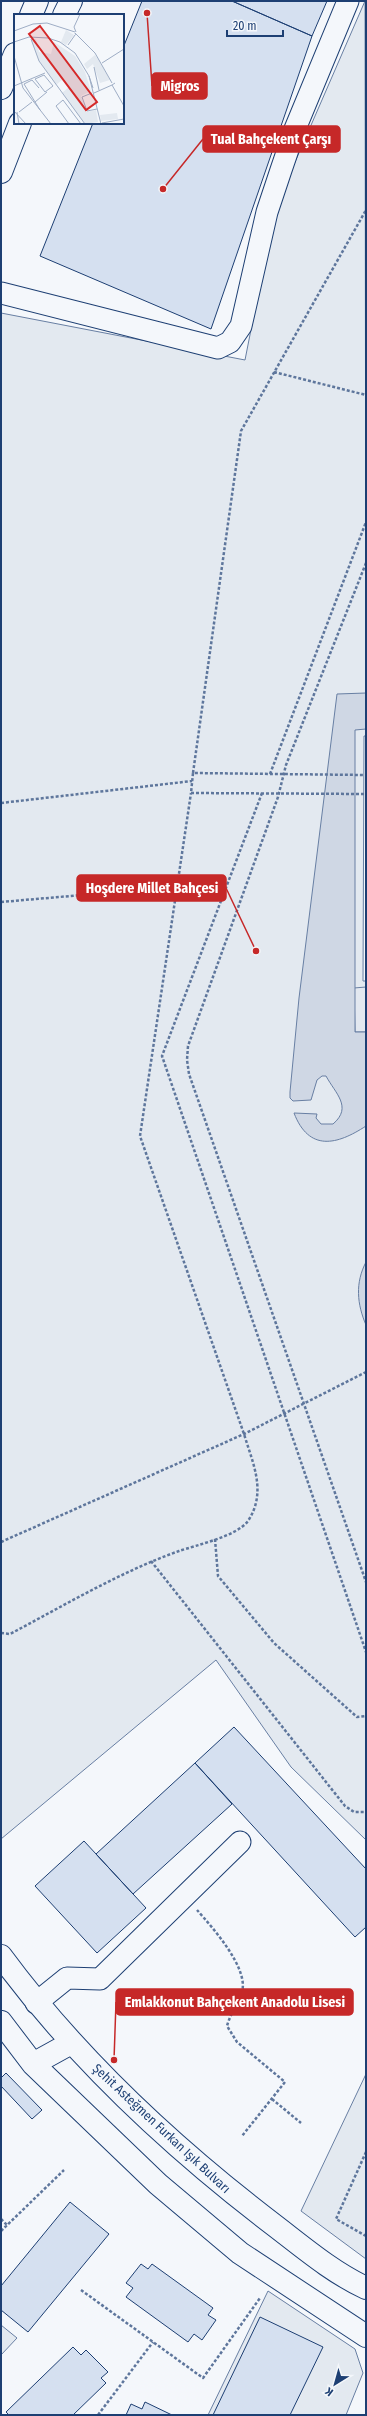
<svg xmlns="http://www.w3.org/2000/svg" width="367" height="2416" font-family="'Fira Sans Condensed',sans-serif">
	<style>
		.green { fill: #e3e9f0; stroke: #687fa3 }
		.parking { fill: #e3e8f0; stroke: #687fa3 }
		.water { fill: #cfd7e4; stroke: #687fa3 }
		.building { fill: #d5e0f0; stroke: #1d3f73 }
		.lines { fill: none; stroke-linecap: round; stroke-linejoin: round }
		.minor-casing { stroke: #1d3f73; stroke-width: 23 }
		.major-casing { stroke: #1d3f73; stroke-width: 24 }
		.path { stroke: #5e769c; stroke-width: 2.5; stroke-dasharray: 3 2; stroke-linecap: butt }
		.minor { stroke: #f4f7fb; stroke-width: 21 }
		.major { stroke: #f4f7fb; stroke-width: 22 }
		.labels { text-anchor: middle; stroke-width: 3; stroke-linejoin: round; paint-order: stroke }
		.street-label { font-size: 13px; fill: #1d3f73; stroke: #f4f7fb }
		.inset-road { fill: none; stroke: #9eadc5; stroke-width: 1 }
		.view { fill: #d62828; fill-opacity: 0.15; stroke: #d62828; stroke-width: 2 }
		.inset-edge { fill: none; stroke: #1d3f73; stroke-width: 2 }
		.leader { fill: none; stroke: #c62828; stroke-width: 1.5 }
		.callout-dot { fill: #c62828; stroke: #f4f7fb; stroke-width: 1.5 }
		.callout { fill: #c62828; stroke: #c62828; stroke-width: 1.5 }
		.callout-label { font-size: 14px; text-anchor: middle; font-weight: bold; fill: #fff }
	</style>
	<rect width="100%" height="100%" fill="#f4f7fb"/>
	<path class="green" d="M365,1L366,736H364L363,981H366V1840L291,1767L216,1660L1,1839V313L245,360L275,208Z
		M366,2074V2259L301,2211Z
		M268,2291L355,2349L363,2373L346,2415H208Z
		M1,2325L17,2338L1,2355Z"/>
	<path class="parking" d="M366,987V1032H355L354,988Z"/>
	<path class="water" d="M366,693V729L355,730V1032H366V1126C337,1145 309,1152 294,1113L317,1114L316,1118L321,1124H333C353,1107 335,1093 326,1076H322L317,1080L311,1100L293,1101L290,1098V1092L299,998L337,694Z
		M366,1262V1325C357,1304 355,1283 366,1262Z"/>
	<path class="building" d="M142,1H232L312,36L211,329L40,256L93,123H123V48Z
		M232,1H327L312,36Z
		M234,1727L366,1869V1927L355,1937L195,1763Z
		M195,1763L232,1804L133,1894L96,1854Z
		M84,1841L146,1908L97,1953L35,1886Z
		M6,2073L42,2110L32,2119L1,2086V2078Z
		M70,2202L109,2234L28,2332L1,2310V2286Z
		M141,2264L148,2269L152,2264L213,2308L208,2315L216,2320L202,2340L194,2334L188,2342L126,2297L133,2288L126,2283Z
		M260,2317L323,2347L290,2415H213Z
		M73,2347L81,2355L86,2350L108,2372L101,2378L106,2383L73,2415H9L6,2412Z
		M145,2402L172,2415H126L131,2404L142,2409Z"/>
	<g class="lines">
		<defs>
			<path id="minor" d="M1,293L218,348L230,342L241,326L267,212L281,170L295,129L348,1
				M36,2003L67,1978L100,1979L240,1842"/>
			<path id="major" d="M31,15L37,1
				M64,15L71,1
				M1,88L15,54
				M1,172L20,123
				M1,1956C77,2059 173,2148 274,2225C304,2248 332,2272 366,2288
				M1,2022L33,2064L158,2184L240,2253L366,2336
				M33,2064L71,2043"/>
		</defs>
		<use href="#minor" class="minor-casing"/>
		<use href="#major" class="major-casing"/>
		<path class="path" d="M274,372L366,395
			M366,563L286,765L278,797L188,1046L187,1060L189,1074L366,1582
			M193,773L241,431L366,210
			M270,774L366,522
			M262,793L162,1056L366,1652
			M364,794L191,793L193,773L364,775
			M1,803L192,781
			M1,902L176,887
			M215,1539L218,1576L274,1643L357,1717L366,1716
			M1,1542L244,1434L366,1372
			M151,1561L345,1806L354,1812H366
			M1,1633L10,1634C65,1605 120,1572 179,1551C197,1545 237,1536 248,1521C267,1492 253,1464 244,1434L140,1136L191,793
			M197,1910C212,1927 249,1968 242,1992C238,2004 230,2014 227,2026L237,2042L285,2082L242,2136
			M272,2099L301,2123
			M366,2152L336,2219L366,2236
			M1,2219L7,2225
			M1,2231L64,2170
			M81,2290L203,2378L260,2298
			M98,2415L153,2342"/>
		<use href="#minor" class="minor"/>
		<use href="#major" class="major"/>
	</g>
	<g class="labels">
		<g class="street-label">
			<text transform="translate(162 2128) rotate(43)" y="5">Şehit Asteğmen Furkan Işık Bulvarı</text>
		</g>
	</g>
	<g transform="translate(14 14)">
		<rect width="110" height="110" fill="#f4f7fb"/>
		<path d="M52,16L60,21L52,31L47,28ZM22,25L25,38L37,40L40,28L61,42L71,58L77,77L67,82L72,98L82,96L84,108L71,110L48,79L55,73L49,65L42,71L25,47L17,26ZM81,41L84,45L96,66L86,69L79,50L73,55L70,50ZM103,99L104,105L87,107L86,101Z" fill="#e3e9f0"/>
		<path class="inset-road" d="M0,17L19,10L33,9L61,18M62,18L60,13L66,0M62,21L61,19L81,39L98,69M17,25L25,47L71,110M0,28L15,23L34,24L46,28L61,39L75,62L87,110M54,31L61,21M0,42L9,74L37,110M88,49L110,35M80,53L85,76M30,61L39,72L31,78L21,65ZM75,62L79,74M101,69L98,71L110,92M0,72L31,59M25,74L18,66L10,70L26,96M78,79L68,83L73,97L83,95M80,79L98,71M21,88L33,78M0,97L12,110M3,98L5,110M5,98L18,88M88,109L110,105M55,110L42,92L49,86L67,110"/>
		<path class="view" d="M26,12L83,88L72,96L15,20Z"/>
		<rect width="110" height="110" class="inset-edge"/>
	</g>
	<path class="leader" d="M147 13L152 86M163 189L203 139M256 951L226 888M114 2060L116 2002"/>
	<g class="callout-dot">
		<circle cx="147" cy="13" r="4"/>
		<circle cx="163" cy="189" r="4"/>
		<circle cx="256" cy="951" r="4"/>
		<circle cx="114" cy="2060" r="4"/>
	</g>
	<g class="callout">
		<rect x="152" y="73" width="55" height="26" rx="4"/>
		<rect x="203" y="126" width="137" height="26" rx="4"/>
		<rect x="77" y="875" width="149" height="26" rx="4"/>
		<rect x="116" y="1989" width="237" height="26" rx="4"/>
	</g>
	<g class="callout-label">
		<text x="180" y="91">Migros</text>
		<text x="271" y="144">Tual Bahçekent Çarşı</text>
		<text x="152" y="893">Hoşdere Millet Bahçesi</text>
		<text x="235" y="2007">Emlakkonut Bahçekent Anadolu Lisesi</text>
	</g>
	<rect width="367" height="2416" fill="none" stroke="#1d3f73" stroke-width="4"/>
	<g transform="translate(335 2384) rotate(217)" stroke="#f4f7fb" stroke-width="3" paint-order="stroke">
	<path d="M0-3L7 15L0 10L-7 15Z" fill="#1d3f73"/>
	<text y="-6" font-size="11" font-weight="bold" text-anchor="middle" fill="#1d3f73">K</text>
	</g>
	<path d="M227 30v6h56v-6" fill="none" stroke="#1d3f73" stroke-width="2"/>
	<text x="233" y="30" font-size="12" fill="#1d3f73" stroke="#f4f7fb" stroke-width="3" paint-order="stroke">20 m</text>
</svg>
